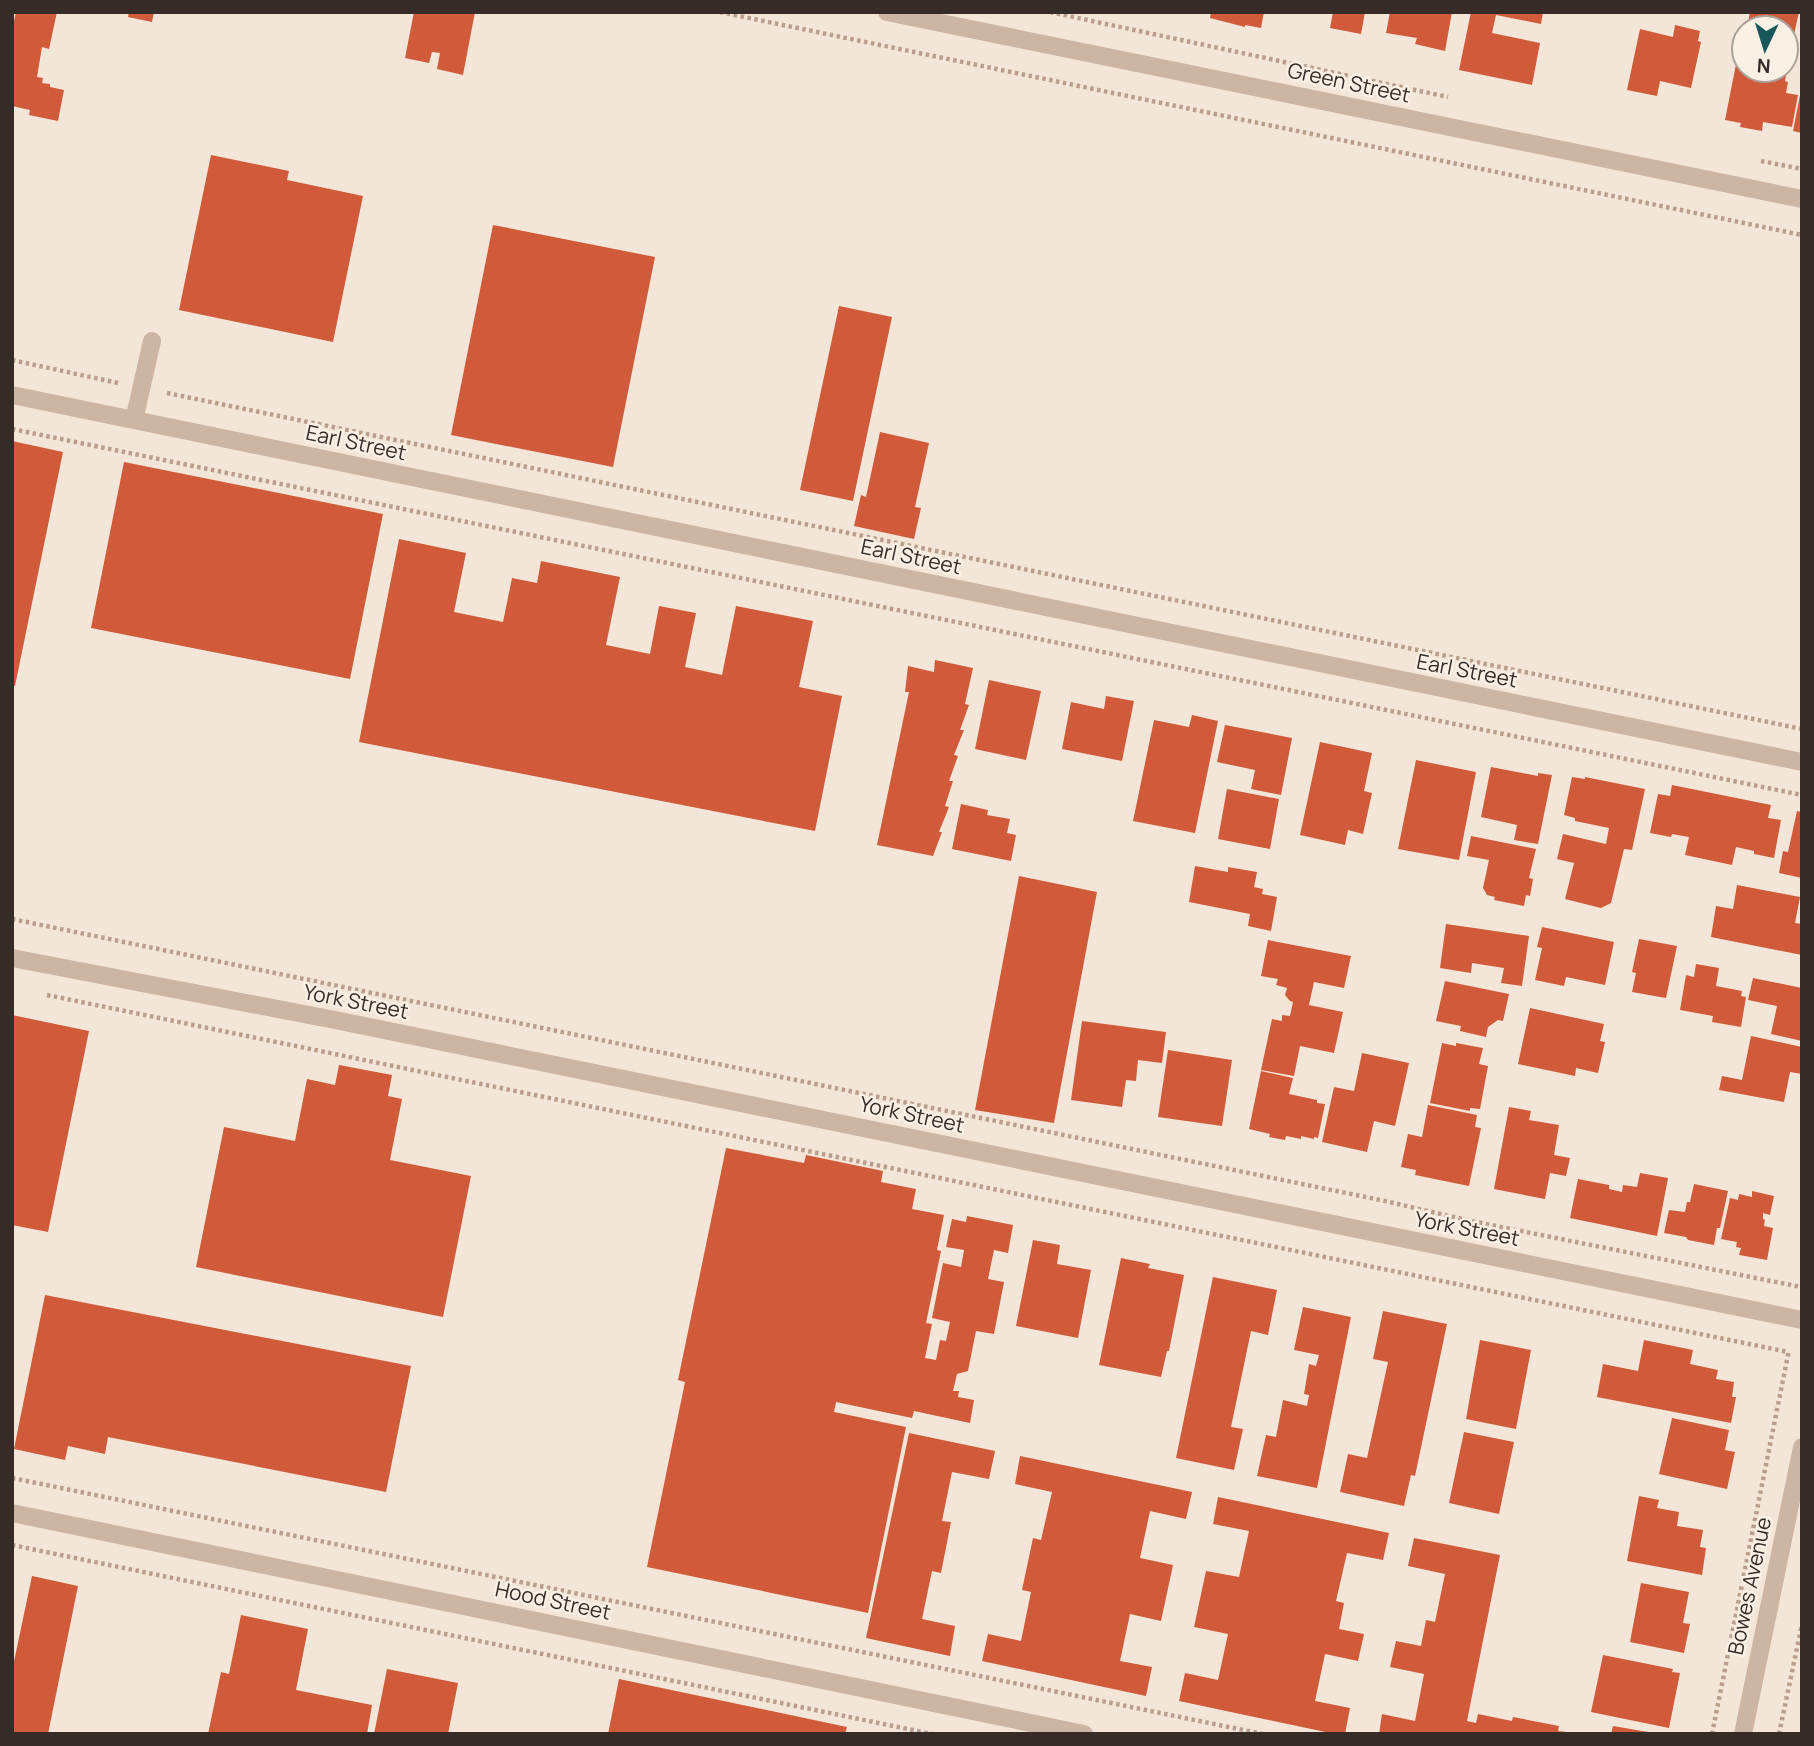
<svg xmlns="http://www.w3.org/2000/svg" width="1814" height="1746" font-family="Manrope,sans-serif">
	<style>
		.building { fill: #d05a39 }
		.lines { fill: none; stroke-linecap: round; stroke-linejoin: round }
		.path { stroke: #b89f8d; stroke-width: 4.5; stroke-dasharray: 3.5 3.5; stroke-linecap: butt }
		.minor { stroke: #ccb5a3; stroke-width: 18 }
		.labels { text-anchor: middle; stroke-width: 5; stroke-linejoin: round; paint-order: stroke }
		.street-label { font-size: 21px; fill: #362b26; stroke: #fbf0e4 }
	</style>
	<rect width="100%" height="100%" fill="#f3e6d8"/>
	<path class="building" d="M16,12H57L49,49L42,47L37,77L43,78L42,83L50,84V87L64,90L58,121L29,115L30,110L12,106V30Z
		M129,12H154L152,22L128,17Z
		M414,12H475L463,75L437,69L440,53L432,52L429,63L405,58Z
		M1211,12H1264L1261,28L1245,25V27L1210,18Z
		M1333,12H1365L1361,34L1330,28Z
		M1390,12H1452L1445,51L1415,44L1417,38L1386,33Z
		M1471,12H1543L1541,24L1496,15L1492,33L1540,43L1532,85L1459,70Z
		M1750,12H1799L1791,48L1786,47V28H1749L1750,23H1748Z
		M1675,25L1700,31L1698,41L1701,42L1691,88L1660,81L1657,96L1627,90L1640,29L1673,37Z
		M1738,54L1744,55V70H1787L1785,81L1788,82L1786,93L1798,95L1792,127L1763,122L1762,131L1740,127L1741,123L1725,120Z
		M1800,95H1802V133L1793,131Z
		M211,155L289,171L287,180L363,196L333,342L179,310Z
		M493,225L655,257L613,467L451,435Z
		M839,306L892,317L853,501L800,490Z
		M880,432L929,443L915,507L921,508L914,539L854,526L861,495L866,497Z
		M12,441L63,452L15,686L12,685Z
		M124,462L383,514L350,679L91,628Z
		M399,539L466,553L454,612L503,622L512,578L537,583L541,561L620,577L606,645L650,654L659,606L696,613L685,667L722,675L736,606L813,621L799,687L842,696L815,831L359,742Z
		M935,660L973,668L965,704L969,705L960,730H964L954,755L958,756L949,781H953L945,806L949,807L939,832H942L933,856L877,845L909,692H905L908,666L934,672Z
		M989,680L1041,691L1026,760L975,749Z
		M1106,696L1134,701L1122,761L1062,749L1071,702L1104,709Z
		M1192,715L1218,721L1195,833L1133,821L1154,720L1189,727Z
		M1225,725L1292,738L1281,795L1251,789L1255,770L1217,762Z
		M1320,742L1372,753L1364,791L1372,793L1363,834L1348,830L1345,845L1300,835Z
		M1416,760L1476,772L1459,860L1398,849Z
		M1491,767L1538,776V773L1552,775L1538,844L1514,840L1517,825L1481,817Z
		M1572,777L1585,779V777L1645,789L1632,850L1624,849L1611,903L1601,908L1565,899L1574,863L1557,859L1563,834L1606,844L1609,828L1575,821V818L1564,815Z
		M1672,785L1771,805L1768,818L1781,820L1774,858L1754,854V851L1736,847L1732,865L1685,855L1689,837L1672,834L1671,837L1650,833L1658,794L1670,796Z
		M1227,789L1279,799L1270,849L1218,839Z
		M961,804L988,810L987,815L1010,819L1007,833L1016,835L1011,861L952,849Z
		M1797,811L1802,812V878L1779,873L1783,851L1788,852Z
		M1471,836L1536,849L1529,878L1533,879L1530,896L1526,895L1524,906L1494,900L1495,897L1487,895L1483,888L1489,860L1467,856Z
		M1195,866L1228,872V867L1257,872L1254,887L1263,889L1262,894L1277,897L1271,931L1248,926L1250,914L1189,902Z
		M1019,876L1097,892L1054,1123L975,1110Z
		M1737,885L1800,897L1795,923L1802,924V955L1711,937L1716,906L1733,909Z
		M1446,924L1529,936L1522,986L1501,983L1504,968L1472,963L1471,973L1440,968Z
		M1542,927L1614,942L1605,985L1566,977L1564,986L1535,980L1542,948L1537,947Z
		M1639,939L1677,946L1666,998L1632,992L1636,973L1632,972Z
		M1268,940L1351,956L1344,988L1314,982L1309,1005L1343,1012L1334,1053L1300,1046L1294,1076L1261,1070L1272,1019L1282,1021V1015L1290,1016L1293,1002L1290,1001L1285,995L1287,988L1276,985L1278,979L1261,976Z
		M1696,964L1719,968L1716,986L1742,991L1741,996L1746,997L1741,1027L1712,1022L1713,1016L1680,1010L1686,975L1694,977Z
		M1753,978L1802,988V1041L1771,1034L1777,1006L1748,1000Z
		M1445,981L1509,994L1503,1021L1498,1020L1488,1027L1486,1037L1460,1031L1461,1026L1436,1021Z
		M1530,1008L1604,1024L1600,1041L1605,1042L1598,1073L1576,1068L1575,1076L1518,1064Z
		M12,1015L89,1031L48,1232L12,1225Z
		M1082,1021L1166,1032L1162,1063L1138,1060L1136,1081L1126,1080L1122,1107L1071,1100Z
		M1751,1036L1802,1047V1074L1790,1072L1784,1102L1719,1090L1722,1076L1742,1080Z
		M1442,1043L1456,1046V1043L1483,1048L1479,1064L1488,1066L1480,1109L1470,1108V1111L1430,1103Z
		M1168,1050L1232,1060L1222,1126L1158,1117Z
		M1362,1053L1409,1063L1395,1126L1374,1121L1367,1152L1322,1142L1334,1087L1354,1091Z
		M339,1065L392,1075L388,1096L402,1099L390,1160L471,1176L443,1317L196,1267L224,1127L295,1141L307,1079L335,1085Z
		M1261,1071L1293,1078L1289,1094L1317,1100V1103L1325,1104L1318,1138L1314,1137V1139L1301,1136V1139L1286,1136L1285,1140L1269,1137L1270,1134L1249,1129Z
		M1428,1105L1477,1115L1475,1127L1481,1128L1469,1186L1415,1175L1416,1170L1401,1167L1408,1134L1422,1137Z
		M1509,1107L1531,1111L1529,1120L1559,1125L1554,1155L1570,1158L1566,1176L1550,1173L1545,1199L1494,1189Z
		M726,1148L804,1163L806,1155L883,1171L881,1182L916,1189L912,1209L944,1215L937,1250L941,1251L926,1323L932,1324L925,1358L936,1360L940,1340L946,1341L950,1322L932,1318L943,1263L961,1267L964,1250L946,1247L952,1219L966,1222L967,1216L1013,1225L1008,1253L994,1250L988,1279L1004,1282L994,1334L976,1331L968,1371L957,1374L953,1391H959L958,1397L974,1400L970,1423L914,1411L912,1418L836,1402L834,1412L906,1427L868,1613L647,1567L685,1382L678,1380Z
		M1640,1173L1668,1178L1657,1236L1570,1218L1578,1179L1609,1185V1189L1622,1192L1623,1185L1637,1187Z
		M1694,1184L1728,1191L1720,1228H1717L1714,1245L1688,1240L1686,1237L1664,1233L1669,1210L1685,1212L1687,1202H1690Z
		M1752,1191L1774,1196L1770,1215L1763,1213V1219L1765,1220L1764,1226L1773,1228L1767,1260L1739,1255L1741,1248L1736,1247L1737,1242L1721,1239L1730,1198L1738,1200L1739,1194L1752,1197Z
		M1033,1240L1060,1245L1057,1264L1091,1270L1078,1338L1016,1326Z
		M1121,1258L1150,1264L1148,1268L1184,1275L1169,1351H1167L1161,1377L1099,1365Z
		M1213,1277L1277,1290L1268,1335L1251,1331L1231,1427L1243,1429L1234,1470L1176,1458Z
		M45,1295L411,1366L386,1492L108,1437L105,1454L68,1446L65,1460L14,1449Z
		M1303,1307L1351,1317L1317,1488L1257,1476L1266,1435L1276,1437L1283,1400L1307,1406L1309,1395L1304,1394L1309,1364L1316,1366L1319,1355L1294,1350Z
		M1383,1311L1447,1324L1415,1476L1411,1475L1404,1506L1340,1492L1348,1454L1367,1458L1388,1362L1373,1359Z
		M1480,1340L1531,1350L1516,1429L1466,1419Z
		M1644,1340L1693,1350L1690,1364L1718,1370L1716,1379L1734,1382L1732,1397H1736L1731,1423L1597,1397L1603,1364L1638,1371Z
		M1672,1418L1729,1430L1725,1450L1735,1452L1727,1489L1659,1474Z
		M1464,1432L1514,1442L1499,1514L1449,1503Z
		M909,1433L995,1451L989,1479L952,1472L942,1521L951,1522L941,1573L932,1571L922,1619L955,1626L950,1656L866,1638Z
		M1020,1456L1192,1492L1186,1519L1150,1511L1140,1558L1173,1565L1161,1621L1130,1614L1120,1661L1152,1667L1146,1696L982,1661L988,1634L1021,1641L1031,1592L1022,1590L1033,1538L1041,1540L1052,1492L1015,1484Z
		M1639,1496L1659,1500L1657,1508L1679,1512L1677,1526L1703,1530L1700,1547L1706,1548L1702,1575L1627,1561Z
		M1218,1497L1389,1533L1383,1560L1347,1553L1336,1601L1344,1603L1339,1629L1364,1634L1358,1661L1325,1654L1315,1701L1350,1708L1345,1734H1335L1179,1701L1185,1673L1218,1680L1228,1634L1194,1627L1206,1571L1239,1577L1249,1531L1213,1524Z
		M1414,1538L1500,1555L1467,1721L1476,1723L1478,1714L1512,1721L1513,1717L1559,1726L1558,1731L1567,1732V1734H1379L1382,1714L1415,1721L1424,1674L1390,1667L1396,1641L1421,1646L1426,1620L1435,1622L1445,1574L1408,1566Z
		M32,1576L78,1586L48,1734H12V1671Z
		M1641,1583L1689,1592L1683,1623L1690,1624L1684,1653L1630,1642Z
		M241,1615L308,1629L296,1690L372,1705L367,1734H208L221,1672L229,1674Z
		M1603,1655L1673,1669L1672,1672L1680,1673L1669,1728L1591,1712Z
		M387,1669L458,1683L448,1734H374Z
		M619,1679L847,1727L845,1734H608Z
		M1613,1726L1648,1732V1734H1611Z"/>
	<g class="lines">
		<path class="path" d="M720,12L1802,235
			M1050,12L1448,97
			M1761,161L1802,169
			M12,360L118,383
			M167,393L1802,729
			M12,429L1802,795
			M12,919L1385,1201L1471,1221L1801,1287
			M47,995L1788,1352
			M12,1478L1263,1734
			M12,1545L932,1734
			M1712,1734L1789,1350
			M1779,1734L1802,1624"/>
		<path class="minor" d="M887,12L1802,199
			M12,395L1802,762
			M134,420L152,341
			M12,958L335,1020L1802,1320
			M12,1513L1084,1734
			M1743,1734L1802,1447"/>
	</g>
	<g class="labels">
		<g class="street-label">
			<text transform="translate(1349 83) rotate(12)" y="7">Green Street</text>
			<text transform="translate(356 443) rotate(12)" y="7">Earl Street</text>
			<text transform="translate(911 557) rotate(12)" y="7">Earl Street</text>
			<text transform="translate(1467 671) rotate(11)" y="7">Earl Street</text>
			<text transform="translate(356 1002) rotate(11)" y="7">York Street</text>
			<text transform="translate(912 1115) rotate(12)" y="7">York Street</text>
			<text transform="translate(1467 1229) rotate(11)" y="7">York Street</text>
			<text transform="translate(1750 1586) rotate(-78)" y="7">Bowes Avenue</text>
			<text transform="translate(553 1601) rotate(12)" y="7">Hood Street</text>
		</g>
	</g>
	<rect width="1814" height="1746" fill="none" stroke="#362b26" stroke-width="28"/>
	<g transform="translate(1765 49) rotate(184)"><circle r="33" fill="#fbf0e4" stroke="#aca198" stroke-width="2"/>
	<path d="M0-5L12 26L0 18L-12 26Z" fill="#18585b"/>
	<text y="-10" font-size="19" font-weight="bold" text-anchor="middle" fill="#362b26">N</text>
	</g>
</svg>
